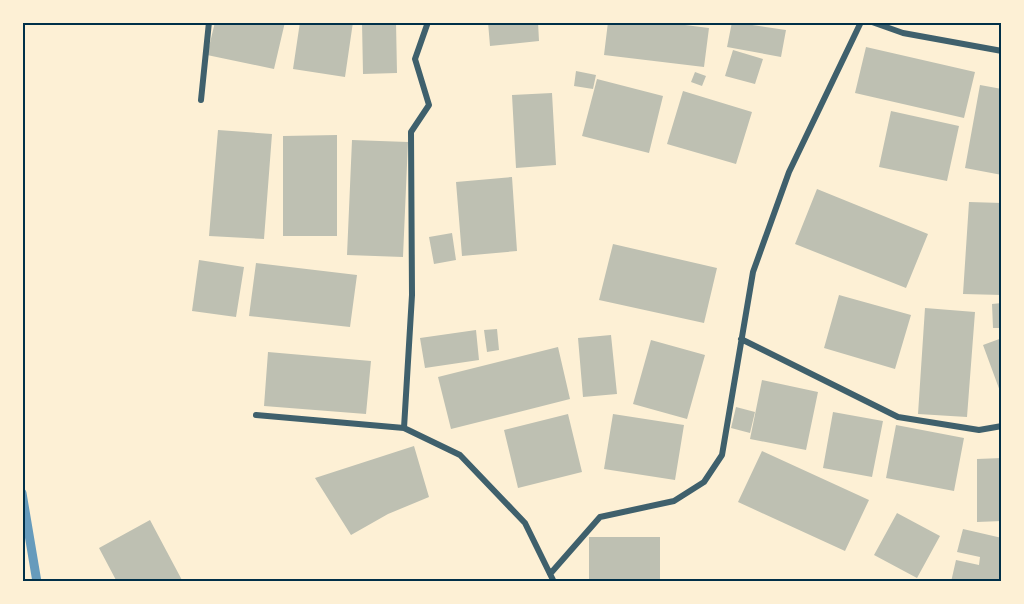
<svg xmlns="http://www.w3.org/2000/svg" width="1024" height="604" font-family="'Alegreya Sans',sans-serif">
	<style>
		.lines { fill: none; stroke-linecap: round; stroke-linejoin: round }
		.stream { stroke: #669bbc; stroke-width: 9 }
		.building { fill: #bec0b2 }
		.minor { stroke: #3f606c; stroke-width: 6 }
		.neatline { fill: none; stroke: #003049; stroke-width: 2 }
	</style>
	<rect width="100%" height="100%" fill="#fdf0d5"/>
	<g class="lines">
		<path class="stream" d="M22,493L37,582"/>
	</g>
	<path class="building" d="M215,22H285L274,69L207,55Z
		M300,22H353L345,77L293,69Z
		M362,22H396L397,73L363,74Z
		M488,22H538L539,41L490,46Z
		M608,22H661L709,28L704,67L604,55Z
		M732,22L786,30L781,57L727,47Z
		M866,47L975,72L964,118L855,93Z
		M733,50L763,59L755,84L725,76Z
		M576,71L596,75L593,89L574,86Z
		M695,72L706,76L702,86L691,82Z
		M597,79L663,96L649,153L582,136Z
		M980,85L1002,89V175L965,168Z
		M683,91L752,112L736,164L667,144Z
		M552,93L556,165L516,168L512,95Z
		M891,111L959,126L947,181L879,167Z
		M218,130L272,134L264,239L209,236Z
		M337,135V236H283V136Z
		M352,140L408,142L403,257L347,255Z
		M512,177L517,251L462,256L456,182Z
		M817,189L928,234L906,288L795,244Z
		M969,202L1002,203V295L963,294Z
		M452,233L456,260L434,264L429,237Z
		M613,244L717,268L704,323L599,300Z
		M199,260L244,267L236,317L192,311Z
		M256,263L357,275L350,327L249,316Z
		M839,295L911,315L895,369L824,348Z
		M1002,303V328H993L992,304Z
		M925,308L975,312L967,417L918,414Z
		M497,329L499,350L487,352L484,330Z
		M476,330L479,360L425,368L420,338Z
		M611,335L617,394L583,397L578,338Z
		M1002,338V394H1001L983,345Z
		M651,340L705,355L687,419L633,404Z
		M558,347L570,399L451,429L438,377Z
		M268,352L371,361L366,414L264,406Z
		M762,380L818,392L806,450L750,439Z
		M736,407L755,412L750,433L731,428Z
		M833,412L883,421L872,477L823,468Z
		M568,414L582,472L518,488L504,430Z
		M613,414L684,425L675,480L604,469Z
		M896,425L964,438L954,491L886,478Z
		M414,446L429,497L388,514L351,535L315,478Z
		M762,451L869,500L845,551L738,502Z
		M1002,458V521L977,522V459Z
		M897,513L940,536L917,578L874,555Z
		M150,520L183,582H117L99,548Z
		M963,529L1002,538V582H951L956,560L979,565L980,557L957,552Z
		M589,537H660V580H589Z"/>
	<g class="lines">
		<path class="minor" d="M872,22L903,33L1002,51
			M201,100L209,22
			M741,339L898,417L979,430L1002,426
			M256,415L404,428L460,455L525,523L554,582
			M404,428L412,295L411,132L429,105L415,59L428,22
			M550,574L600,517L674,501L704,482L722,455L753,272L789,172L861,22"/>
	</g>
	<rect width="1024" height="604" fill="none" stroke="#fdf0d5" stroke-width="48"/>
	<rect x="24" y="24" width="976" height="556" class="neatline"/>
</svg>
